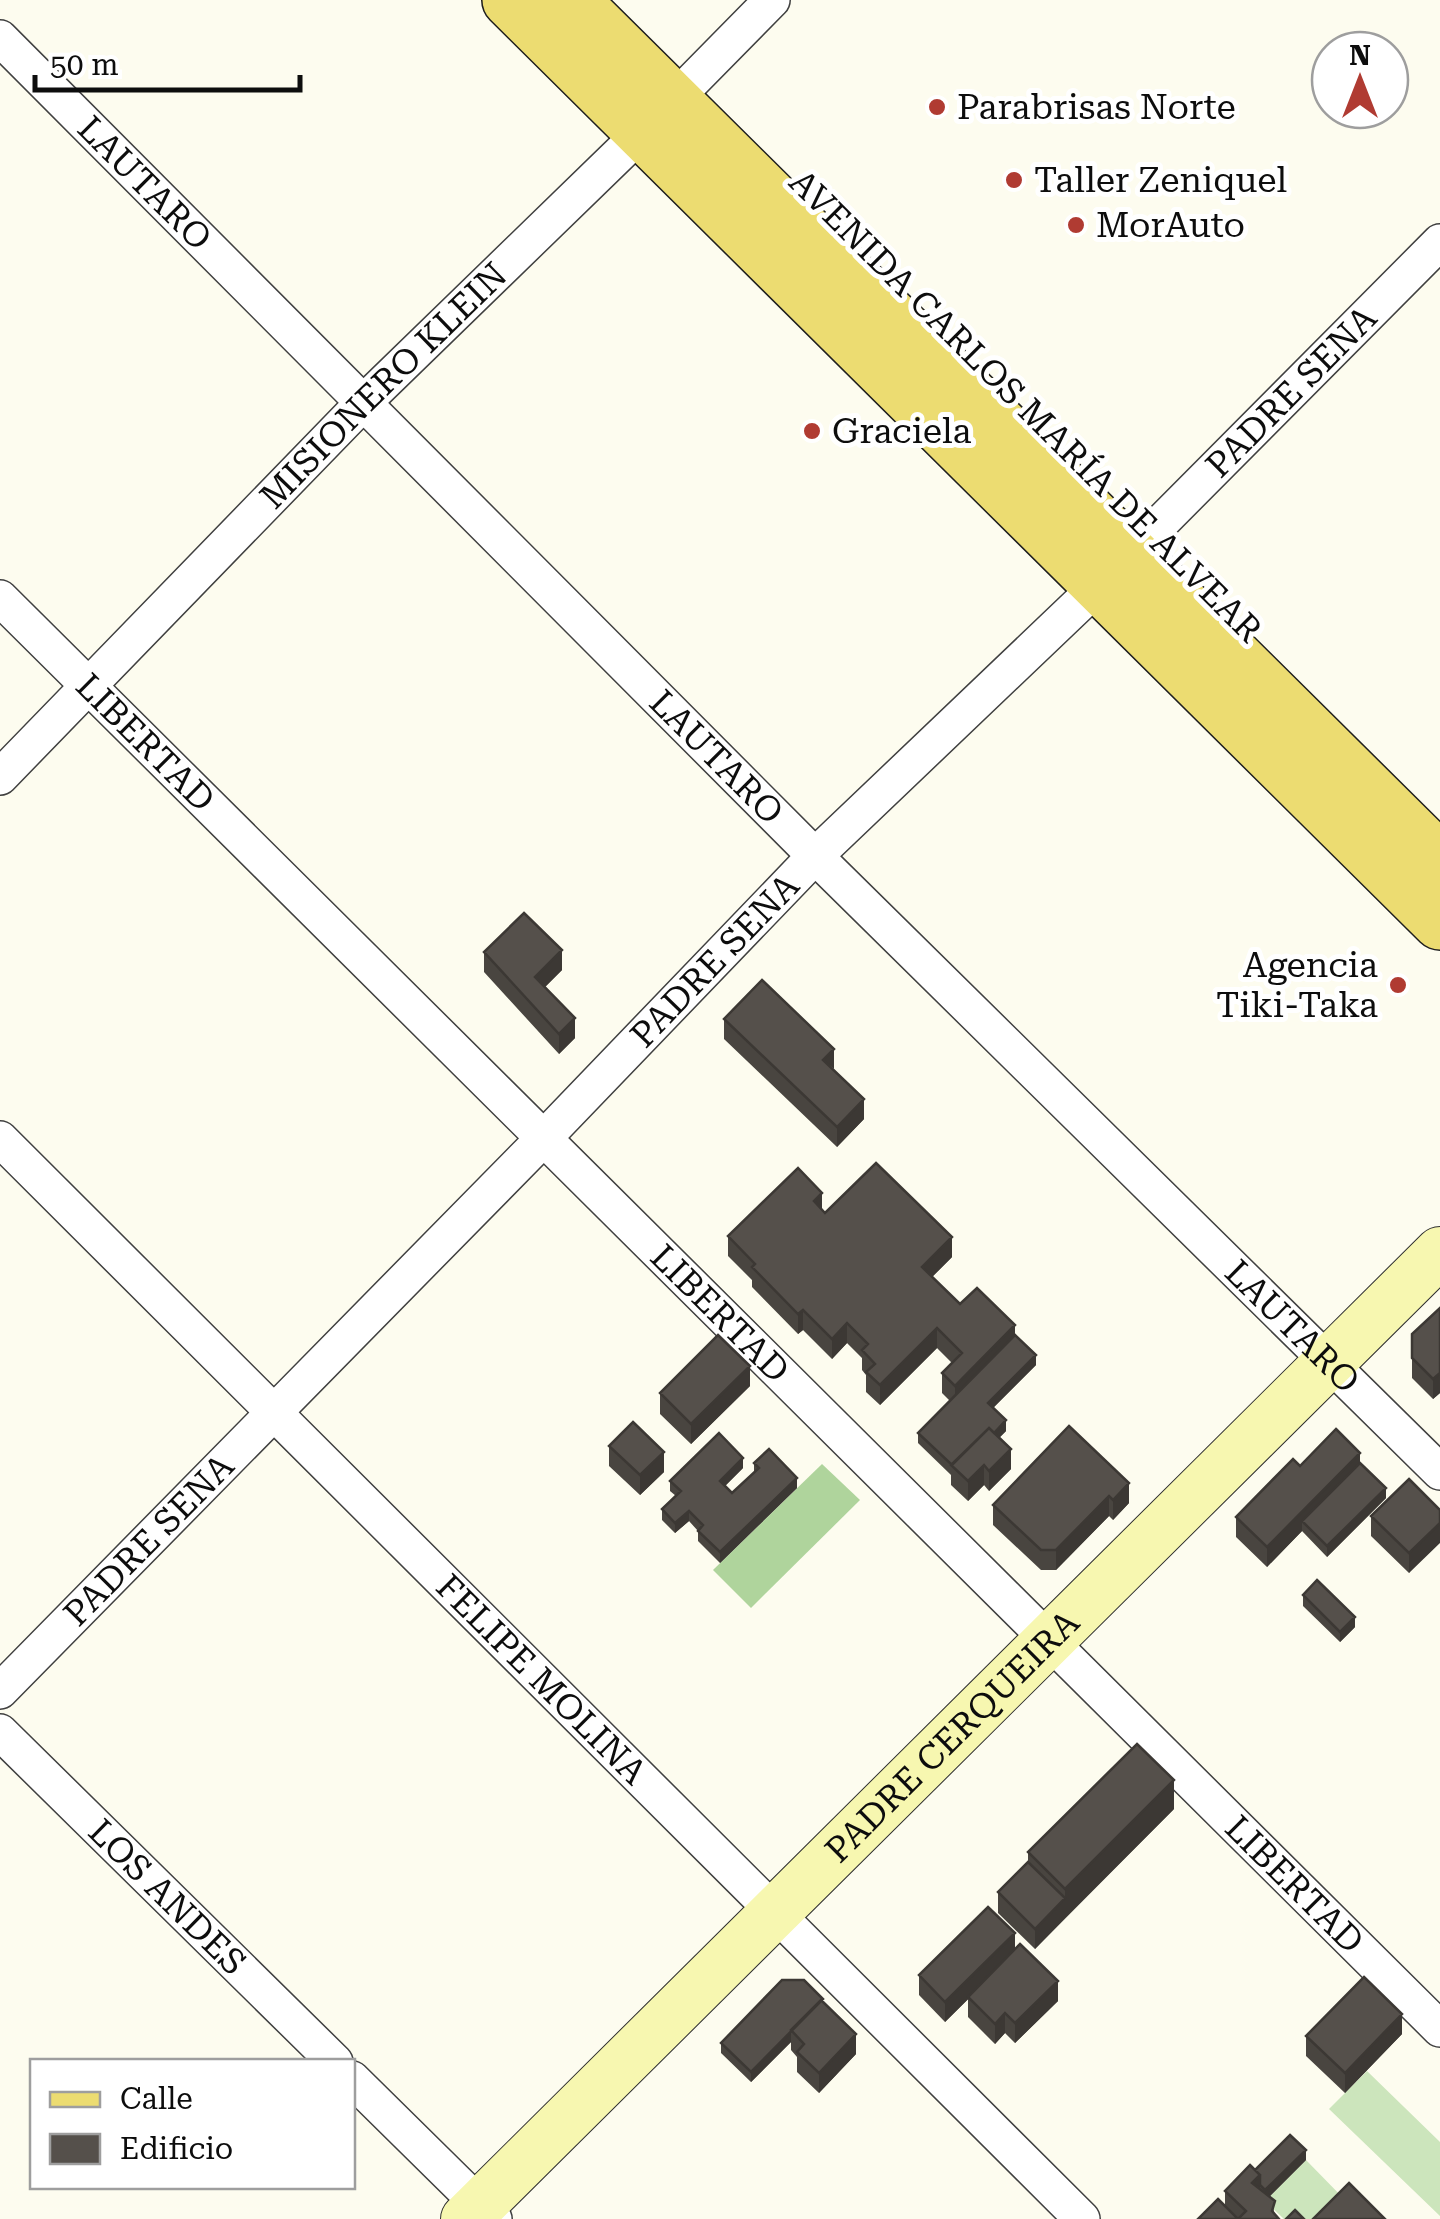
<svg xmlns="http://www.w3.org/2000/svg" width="1440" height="2219" font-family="'Roboto Serif',serif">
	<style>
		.green { fill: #cce5bc }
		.forest { fill: #afd49c }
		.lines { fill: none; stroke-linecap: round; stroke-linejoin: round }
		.street-casing { stroke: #404040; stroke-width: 38 }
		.secondary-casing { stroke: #2f2f2f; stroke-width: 52 }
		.primary-casing { stroke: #1e1e1e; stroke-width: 58 }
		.street { stroke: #fff; stroke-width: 35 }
		.secondary { stroke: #f7f7b0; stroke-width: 50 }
		.primary { stroke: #ecdc71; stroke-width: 55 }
		.wall { fill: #494540 }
		.shaded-wall { fill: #3c3834 }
		.building { fill: #55504b; stroke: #3c3834; stroke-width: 2.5 }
		.poi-dot { fill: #b03b32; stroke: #fff; stroke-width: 4 }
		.labels { text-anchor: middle; stroke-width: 10; stroke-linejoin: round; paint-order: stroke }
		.poi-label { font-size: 35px; fill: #0d0d0d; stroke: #fff; text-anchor: start }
		.street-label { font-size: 35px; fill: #0d0d0d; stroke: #fff }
	</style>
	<rect width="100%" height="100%" fill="#fdfcef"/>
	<path class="green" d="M1367,2071L1440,2142V2216L1329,2109Z
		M1306,2160L1349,2204L1333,2219H1284L1265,2201Z"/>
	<path class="forest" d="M822,1464L860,1500L751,1608L713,1570Z"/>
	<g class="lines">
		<defs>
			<g id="street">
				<path id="s1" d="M0,38L815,856L1440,1472"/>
				<path id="s2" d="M0,598L1440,2029"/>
				<path id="s3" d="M0,777L363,403L642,132L772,0"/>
				<path id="s4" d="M0,1139L1082,2219"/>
				<path id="s5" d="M0,1691L542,1140L815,856L1098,586L1440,242"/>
				<path id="s6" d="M0,1732L335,2062"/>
				<path d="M352,2079L494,2219"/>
			</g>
			<g id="secondary">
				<path id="s7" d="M466,2219L1440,1252"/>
			</g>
			<path id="primary" d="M510,0L1440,922
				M571,0L1440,861"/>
		</defs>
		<use href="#street" class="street-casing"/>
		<use href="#secondary" class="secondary-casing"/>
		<use href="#primary" class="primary-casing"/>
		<use href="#street" class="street"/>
		<use href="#secondary" class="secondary"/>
		<use href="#primary" class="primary"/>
	</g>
	<path class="wall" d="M484,952L562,970L545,987L575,1038L559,1054L484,972Z
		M724,1019L834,1070L864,1119L837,1147L724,1039Z
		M822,1209L825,1213L952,1257L932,1277L960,1304L1015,1335L1036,1365L993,1408L1006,1431L999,1438L1011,1469L989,1491L984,1485L968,1501L951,1485V1475L918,1443V1433L950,1401L942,1393V1373L952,1363L937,1348L880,1405L866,1392V1375L862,1370V1358L847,1343L832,1359L803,1330L798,1334L752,1287V1280L728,1256V1236Z
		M1440,1308V1393L1433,1399L1412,1378V1358Z
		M750,1386L691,1444L660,1414V1393Z
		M1069,1426L1129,1503L1113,1520L1109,1516L1056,1570H1041L993,1525V1505Z
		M609,1446L664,1472L640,1495L609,1466Z
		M754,1463L797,1488L720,1563L698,1541V1531L689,1521L675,1533L662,1520V1509L676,1496L670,1491V1481L743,1468L725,1486L732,1493L754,1472Z
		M1360,1463L1386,1498L1327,1557L1302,1531L1267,1567L1236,1537V1517L1300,1466Z
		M1440,1510L1409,1573L1371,1536V1516Z
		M1303,1595L1355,1627L1340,1642L1303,1606Z
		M1174,1809L1035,1949L998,1913V1892L1028,1862V1852Z
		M1015,1950L1058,2001L1015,2043L1005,2033L995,2044L968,2017V1999L945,2022L919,1995V1975Z
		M823,2002L856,2054L819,2093L797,2072V2057L791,2050V2042L751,2082L721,2053V2043Z
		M1402,2034L1345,2093L1306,2056V2036Z
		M1306,2160L1270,2196L1275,2215L1279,2219H1198L1225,2206V2191L1255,2170Z"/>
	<path class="shaded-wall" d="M562,950V970L535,997V977Z
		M575,1018V1038L559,1054V1034Z
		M834,1049V1069L823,1060Z
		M864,1099V1119L837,1147V1127Z
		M822,1193V1213L814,1201Z
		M952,1237V1257L922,1287V1267Z
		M803,1310V1330L798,1334V1314Z
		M847,1323V1343L832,1359V1339Z
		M1015,1325V1345L955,1406V1386Z
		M937,1328V1348L880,1405V1385Z
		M1036,1355V1365L988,1413V1403Z
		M750,1366V1386L691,1444V1424Z
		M1440,1373V1393L1433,1399V1379Z
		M1006,1420V1431L962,1475L957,1470Z
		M1011,1449V1469L989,1491V1471Z
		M664,1452V1472L640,1495V1475Z
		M1360,1453V1473L1302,1521V1531L1267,1567V1547Z
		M743,1458V1468L720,1491V1481Z
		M984,1465V1485L968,1501V1481Z
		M797,1478V1488L720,1563V1552Z
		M1129,1483V1503L1113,1520V1500Z
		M1386,1488V1498L1327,1557V1546Z
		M1109,1496V1516L1056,1570V1550Z
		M689,1511V1521L675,1533V1523Z
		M1440,1523V1543L1409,1573V1553Z
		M1355,1617V1627L1340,1642V1632Z
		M1174,1780V1809L1065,1918V1889Z
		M1065,1898V1918L1035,1949V1929Z
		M1015,1933V1953L945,2022V2002Z
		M1058,1981V2001L1015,2043V2023Z
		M1005,2013V2033L995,2044V2024Z
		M1402,2014V2034L1345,2093V2073Z
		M791,2032V2042L751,2082V2072Z
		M856,2034V2054L819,2093V2073Z
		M1306,2150V2160L1265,2201V2190Z
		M1260,2175V2195L1252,2183Z"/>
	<path class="building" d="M524,913L562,950L535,977L575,1018L559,1034L484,952Z
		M762,980L834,1049L823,1060L864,1099L837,1127L724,1019Z
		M876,1163L952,1237L922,1267L960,1304L977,1288L1015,1325L955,1386L942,1373L962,1353L937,1328L880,1385L866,1372L875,1364L862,1350L868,1344L847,1323L832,1339L803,1310L798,1314L752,1267L755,1264L728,1236L798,1168L822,1193L814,1201L825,1213Z
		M1440,1308V1373L1433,1379L1412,1358V1334Z
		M718,1335L750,1366L691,1424L660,1393Z
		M1015,1335L1036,1355L988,1403L1006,1420L994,1433L989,1428L952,1465L918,1433Z
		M633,1422L664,1452L640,1475L609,1446Z
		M1069,1426L1129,1483L1113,1500L1109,1496L1056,1550H1041L993,1505Z
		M989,1428L1011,1449L989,1471L984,1465L968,1481L951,1465Z
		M1336,1429L1360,1453L1267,1547L1236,1517L1293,1459L1300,1466Z
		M719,1433L743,1458L720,1481L732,1493L759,1468L754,1463L769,1449L797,1478L720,1552L698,1531L703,1525L689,1511L675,1523L662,1509L681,1491L670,1481Z
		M1360,1463L1386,1488L1327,1546L1302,1521Z
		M1409,1479L1440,1510V1523L1409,1553L1371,1516Z
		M1317,1580L1355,1617L1340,1632L1303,1595Z
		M1137,1744L1174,1780L1065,1889L1028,1852Z
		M1028,1862L1065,1898L1035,1929L998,1892Z
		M988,1907L1015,1933L945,2002L919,1975Z
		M1020,1944L1058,1981L1015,2023L1005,2013L995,2024L968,1997Z
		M1364,1977L1402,2014L1345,2073L1306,2036Z
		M782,1980H804L823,1999L751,2072L721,2043Z
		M821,2000L856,2034L819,2073L797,2052L804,2044L791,2030Z
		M1290,2135L1306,2150L1265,2190L1260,2185V2175L1255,2170Z
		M1250,2165L1260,2175L1252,2183L1275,2201L1272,2211L1279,2219H1238L1246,2211L1225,2191Z
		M1349,2183L1385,2219H1313Z
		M1218,2199L1238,2219H1198Z
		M1295,2210L1304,2219H1286Z"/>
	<g class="poi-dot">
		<circle cx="937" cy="107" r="10"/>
		<circle cx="1014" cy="180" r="10"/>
		<circle cx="1076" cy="225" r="10"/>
		<circle cx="812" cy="431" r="10"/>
		<circle cx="1398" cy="985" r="10"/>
	</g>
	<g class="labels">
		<g class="poi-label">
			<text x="957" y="119">Parabrisas Norte</text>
			<text x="1034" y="192">Taller Zeniquel</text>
			<text x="1096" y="237">MorAuto</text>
			<text x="832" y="443">Graciela</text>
			<text x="1378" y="977" text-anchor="end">Agencia<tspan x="1378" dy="40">Tiki-Taka</tspan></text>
		</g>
		<g class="street-label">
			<text dy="12" stroke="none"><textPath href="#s1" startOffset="205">LAUTARO</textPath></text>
			<text dy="12" stroke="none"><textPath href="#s3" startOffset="548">MISIONERO KLEIN</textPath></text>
			<text dy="12" stroke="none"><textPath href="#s5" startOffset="1832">PADRE SENA</textPath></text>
			<text transform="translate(1026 406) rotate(45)" y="12">AVENIDA CARLOS MARÍA DE ALVEAR</text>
			<text dy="12" stroke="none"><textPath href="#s2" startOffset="205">LIBERTAD</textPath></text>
			<text dy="12" stroke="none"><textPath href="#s1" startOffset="1015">LAUTARO</textPath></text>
			<text dy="12" stroke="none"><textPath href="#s5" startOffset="1022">PADRE SENA</textPath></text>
			<text dy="12" stroke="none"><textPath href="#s2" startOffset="1015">LIBERTAD</textPath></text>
			<text dy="12" stroke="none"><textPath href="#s1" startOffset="1825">LAUTARO</textPath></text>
			<text dy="12" stroke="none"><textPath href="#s5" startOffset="212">PADRE SENA</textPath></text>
			<text dy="12" stroke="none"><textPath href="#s4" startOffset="765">FELIPE MOLINA</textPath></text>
			<text dy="12" stroke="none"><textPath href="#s7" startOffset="685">PADRE CERQUEIRA</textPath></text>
			<text dy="12" stroke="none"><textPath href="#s2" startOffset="1825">LIBERTAD</textPath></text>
			<text dy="12" stroke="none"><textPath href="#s6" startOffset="235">LOS ANDES</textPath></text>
		</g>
	</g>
	<rect x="30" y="2059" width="325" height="130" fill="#ffffff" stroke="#9e9e9e" stroke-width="2.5"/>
	<rect x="50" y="2092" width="50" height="15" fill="#ecdc71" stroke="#9e9e9e" stroke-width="2.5"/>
	<text x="120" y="2109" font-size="30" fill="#0d0d0d">Calle</text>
	<rect x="50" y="2134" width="50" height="30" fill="#55504b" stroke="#9e9e9e" stroke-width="2.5"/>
	<text x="120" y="2159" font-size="30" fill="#0d0d0d">Edificio</text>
	<g transform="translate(1360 80)"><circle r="48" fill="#ffffff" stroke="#9e9e9e" stroke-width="2.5"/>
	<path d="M0-8L18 38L0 25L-18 38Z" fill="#b03b32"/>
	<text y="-15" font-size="28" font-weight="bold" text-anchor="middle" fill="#0d0d0d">N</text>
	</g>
	<path d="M35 75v15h265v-15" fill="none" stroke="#0d0d0d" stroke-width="5"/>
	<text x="50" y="75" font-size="30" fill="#0d0d0d" stroke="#ffffff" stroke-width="8" paint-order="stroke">50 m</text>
</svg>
